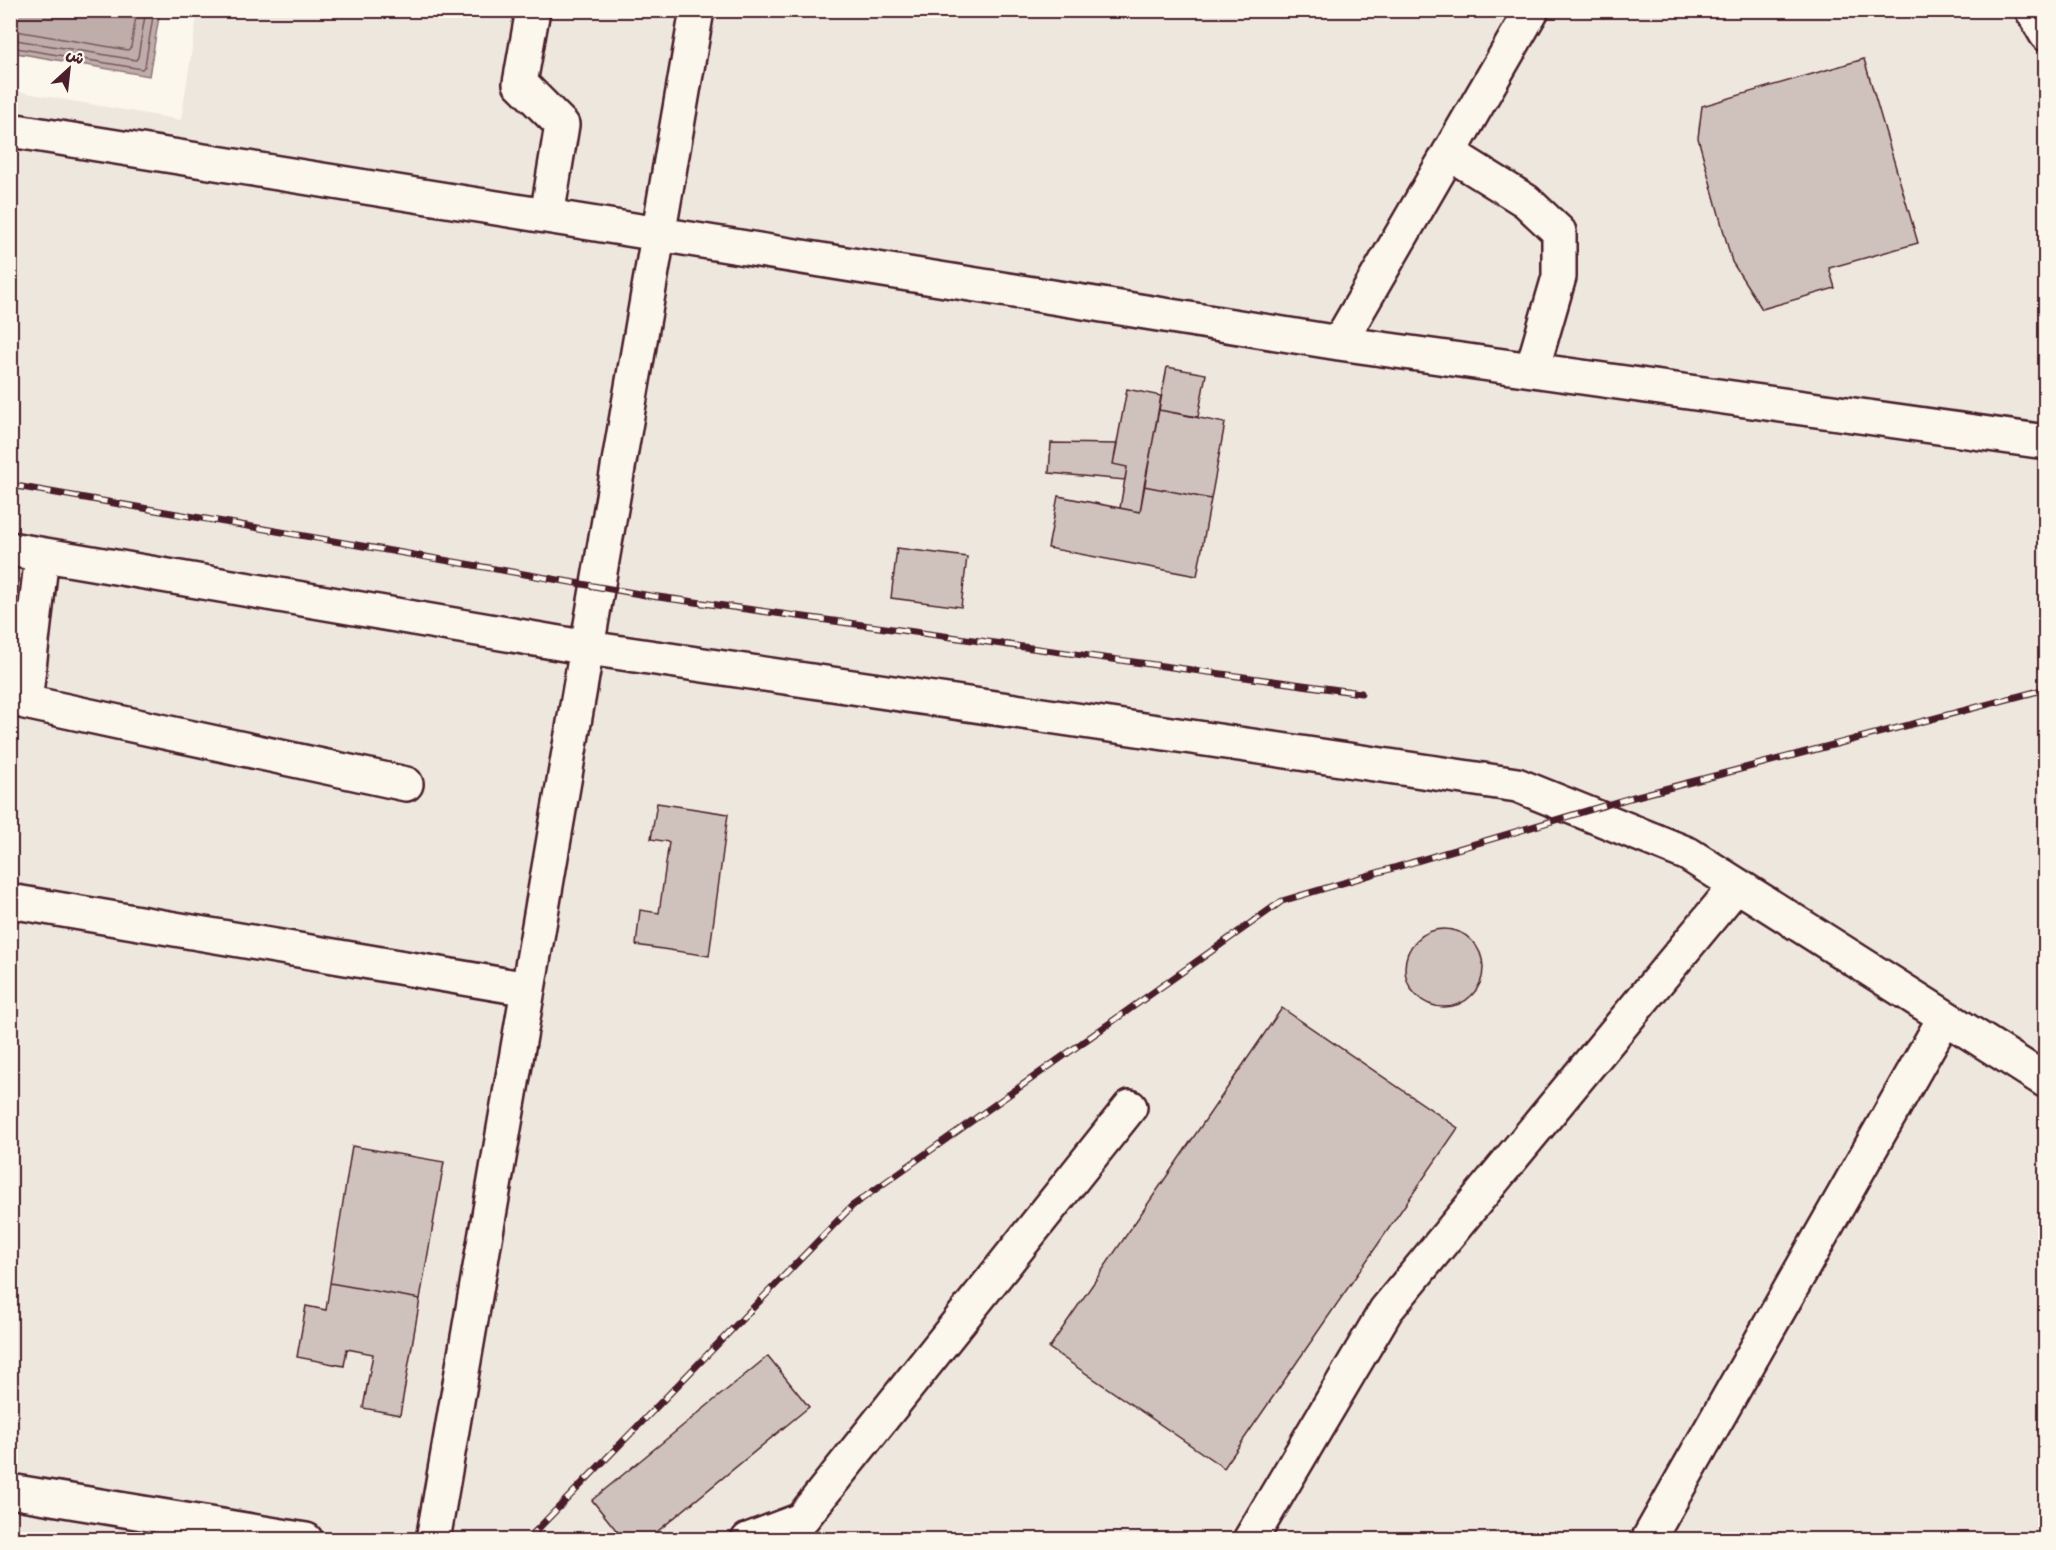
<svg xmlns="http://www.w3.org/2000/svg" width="2056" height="1550" font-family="'Shantell Sans','Playpen Sans Arabic',sans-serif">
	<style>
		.built { fill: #eee7de }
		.water { fill: #bfadaa; stroke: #907477; stroke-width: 1.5 }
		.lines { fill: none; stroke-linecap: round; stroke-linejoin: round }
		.shore { stroke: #79585e; stroke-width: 1.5 }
		.building { fill: #cfc2bc; stroke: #4a1f2b; stroke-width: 1.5 }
		.minor-casing { stroke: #4a1f2b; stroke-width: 38 }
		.minor { stroke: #fbf7ec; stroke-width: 33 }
		.rail-casing { stroke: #4a1f2b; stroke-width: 7 }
		.rail { stroke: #fbf7ec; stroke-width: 4.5; stroke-dasharray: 14; stroke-linecap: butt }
	</style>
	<rect width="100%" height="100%" fill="#fbf7ec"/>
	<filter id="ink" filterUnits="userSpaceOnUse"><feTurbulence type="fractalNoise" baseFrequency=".0167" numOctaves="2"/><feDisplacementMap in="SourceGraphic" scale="12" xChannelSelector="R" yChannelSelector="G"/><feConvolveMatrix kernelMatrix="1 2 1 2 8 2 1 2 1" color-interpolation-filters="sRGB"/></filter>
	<g filter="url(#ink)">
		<path class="built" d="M198,10L2045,11V1539H11L10,90L181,120Z"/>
		<path class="water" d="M10,11H160L149,76L11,52Z"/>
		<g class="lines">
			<path class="shore" d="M10,30L128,50L131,47L137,10
				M10,39L136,60L138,57L146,10
				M10,47L142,69L145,66L154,10"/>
		</g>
		<path class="building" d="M1864,59L1918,243L1829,268L1835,288L1762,309L1732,262L1698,138L1702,106Z
			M1167,367L1206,374L1198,417L1159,410Z
			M1127,389L1161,396L1140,512L1120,508L1127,467L1113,464Z
			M1159,410L1225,423L1211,499L1144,486Z
			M1051,443L1117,444L1113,464L1127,467L1125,480L1049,473Z
			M1144,486L1211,499L1197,576L1048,548L1058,496L1140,512Z
			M897,548L967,557L961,607L891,598Z
			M657,803L728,814L709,956L636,945L640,910L659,913L669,842L651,839Z
			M1405 968a39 39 0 1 1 78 0a39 39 0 1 1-78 0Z
			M1282,1008L1458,1128L1224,1468L1049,1348Z
			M352,1146L444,1162L420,1299L330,1283Z
			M330,1283L420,1299L400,1415L363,1408L373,1354L347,1349L344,1366L297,1357L306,1306L326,1310Z
			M768,1356L809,1407L647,1540H624L592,1500Z"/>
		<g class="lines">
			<defs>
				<path id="minor" d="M533,10L520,83L562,125L547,216
					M2032,10L2046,34
					M10,130L1339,343L2046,442
					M1449,153L1526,201L1559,232V277L1532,370
					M1339,343L1532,10
					M10,549L588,648L1517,785L1688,854L2046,1081
					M42,555L25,702L406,784
					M10,901L528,989
					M10,1491L306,1540
					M433,1540L697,10
					M748,1540L801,1520L1130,1107
					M1250,1540L1386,1310L1737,885
					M1648,1540L1945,1017"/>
			</defs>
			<use href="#minor" class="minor-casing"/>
			<use href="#minor" class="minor"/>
			<defs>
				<path id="rail" d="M10,485L651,596L1361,693
					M527,1540L852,1206L1282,901L1630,798L2046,689"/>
			</defs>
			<use href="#rail" class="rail-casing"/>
			<use href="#rail" class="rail"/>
		</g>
	</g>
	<rect width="2056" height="1550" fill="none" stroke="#fbf7ec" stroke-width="36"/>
	<rect x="18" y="18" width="2020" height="1514" fill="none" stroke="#4a1f2b" stroke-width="2" filter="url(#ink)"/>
	<g transform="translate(69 69) rotate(27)" stroke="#fbf7ec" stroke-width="4.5" paint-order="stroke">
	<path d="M0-4.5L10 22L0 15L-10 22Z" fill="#4a1f2b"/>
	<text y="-9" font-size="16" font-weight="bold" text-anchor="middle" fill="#4a1f2b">ش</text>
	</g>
</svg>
